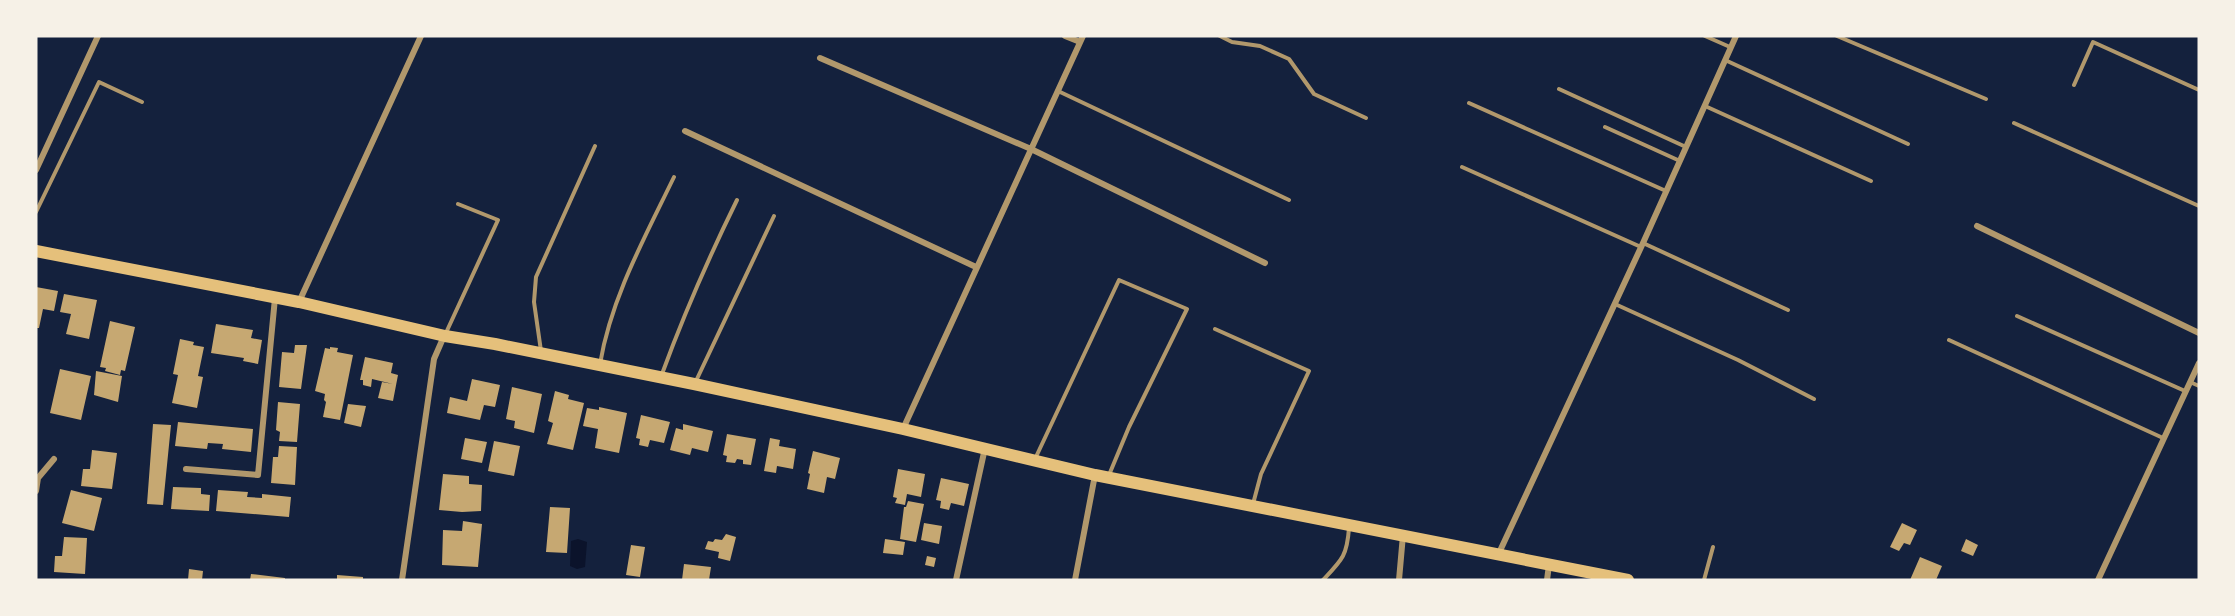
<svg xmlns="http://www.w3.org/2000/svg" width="2235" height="616" font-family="'Sofia Sans Condensed',sans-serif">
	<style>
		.water { fill: #0b132b }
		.building { fill: #c6a872 }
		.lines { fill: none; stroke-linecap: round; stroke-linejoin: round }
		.service { stroke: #b1986c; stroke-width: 4 }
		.minor { stroke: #b1986c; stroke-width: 6 }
		.secondary { stroke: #e5c07b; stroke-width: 12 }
	</style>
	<rect width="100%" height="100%" fill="#14213d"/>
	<path class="water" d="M578,539L587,542L585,567L577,569L570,566L571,541Z"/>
	<path class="building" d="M36,287L58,291L54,311L43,309L39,328H36Z
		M64,294L97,300L89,339L66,334L71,314L60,312Z
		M110,321L135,327L125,371L121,370L120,375L105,371L106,368L100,367Z
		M216,324L253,330L251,338L262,340L258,364L243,361L244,358L211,353Z
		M180,339L194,342L193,345L204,347L198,376L203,377L197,408L172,403L178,375L173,374Z
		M295,345H307L301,389L279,387L282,352L294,353Z
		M330,347L338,348L337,352L353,355L340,420L323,417L326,402L324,400L325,394L315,391L325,348L330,349Z
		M365,357L393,363L391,373L398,375L393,401L378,398L382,382L393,384L372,379L371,387L363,385V380H360Z
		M60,369L91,376L81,420L50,413Z
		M96,371L122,376L118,402L94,395Z
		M472,379L500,385L495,407L484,405L480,420L447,413L450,397L467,401Z
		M512,387L542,394L534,433L514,428L515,421L506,419Z
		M555,391L569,395L568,399L584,403L573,450L547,444L553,423L548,421Z
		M278,402L300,404L297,442L279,441L280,432L276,430Z
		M348,404L366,406L361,427L344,423Z
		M599,407L627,413L619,453L595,448L598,429L583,426L587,408L599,410Z
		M641,415L670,422L664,443L650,440L648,447L639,445L640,439L636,438Z
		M178,422L253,429L251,452L222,449L223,444L208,443L207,449L175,446Z
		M153,424L171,425L163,505L147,504Z
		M683,424L713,431L708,452L692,448L690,455L670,450L676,428L683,430Z
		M727,434L756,439L751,465L743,464V460L737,459L735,463L726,462L727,456L723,455Z
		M465,438L487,442L482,463L461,459Z
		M770,438L780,440L779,446L796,449L793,469L777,466L776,473L764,471Z
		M494,441L520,446L514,476L488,471Z
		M279,446L297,447L295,485L271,483L273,457H278Z
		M92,450L117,453L112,489L81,486L83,469H90Z
		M813,451L840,458L835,479L827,477L824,493L807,489L810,474L808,473Z
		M898,469L925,474L921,497L907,494L905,505L895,503L897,498L893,497Z
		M443,474L469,476V484L482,485L481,511L462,512L439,510Z
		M941,478L969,484L964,506L951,503L949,510L940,508L941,501L936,500Z
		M173,487L201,488V494L210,495L209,511L171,509Z
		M71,490L102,498L94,531L62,523Z
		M218,490L248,492L247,497L262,498V494L291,497L289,517L216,511Z
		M908,501L924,504L916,542L900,539L904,507H906Z
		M550,507L570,508L567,553L546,552Z
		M463,521L482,524L478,567L442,565L443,530L462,531Z
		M924,523L942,526L939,544L921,540Z
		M1902,523L1917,530L1910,545L1904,543L1899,551L1890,547Z
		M726,534L736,537L730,561L718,558L719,552L705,549L708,541L713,542L715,539L722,540Z
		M64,537L87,538L85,574L54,572L55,556H62Z
		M885,539L905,542L903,555L883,553Z
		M1966,539L1978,545L1973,556L1961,551Z
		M631,545L645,547L640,577L626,575Z
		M927,556L936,558L934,567L925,565Z
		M1920,557L1942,566L1936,580H1910Z
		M684,564L711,567L709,580H682Z
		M189,569L203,571L202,580H188Z
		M251,574L285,578V580H250Z
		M337,575L363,577V580H337Z"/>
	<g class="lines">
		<path class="service" d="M1220,36L1232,42L1260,46L1289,59L1314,94L1366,118
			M1705,36L1730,47
			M1837,36L1986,99
			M1725,60L1908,144
			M2074,85L2093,42L2199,90
			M1559,89L1686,147
			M1058,91L1289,200
			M1469,103L1666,191
			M1705,106L1871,181
			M2014,123L2199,206
			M1605,127L1680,161
			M1462,167L1641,247
			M36,212L99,82L142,102
			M1643,243L1788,310
			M1615,304L1738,360L1814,399
			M2017,316L2185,391
			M1215,329L1309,371L1261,474L1253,504
			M445,335L498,220L458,204
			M1949,340L2163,438
			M541,351L534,302L536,277L595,146
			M600,364C611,298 645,237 674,177
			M662,374C684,314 709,257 737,200
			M696,381L774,216
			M2190,382L2199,386
			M1035,459L1119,280L1187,309L1129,427L1109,475
			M1323,580C1342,560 1347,556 1349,528
			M1704,580L1713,547"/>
		<path class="minor" d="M1065,36L1080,42
			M820,58L1031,149L1265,263
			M685,131L976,267
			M36,170L98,36
			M1977,226L2199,333
			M299,302L421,36
			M903,429L1083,36
			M186,469L258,475L275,298
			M36,491L38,478L54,459
			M1499,553L1643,243L1736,36
			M402,580L434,359L444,336
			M956,580L985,448
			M1075,580L1095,475
			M1399,580L1403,535
			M1547,580L1549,565
			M2098,580L2199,363"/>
		<path class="secondary" d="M36,251L299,302L445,336L495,344L694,384L903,429L1095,475L1628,580"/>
	</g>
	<rect width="2235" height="616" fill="none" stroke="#f6f1e7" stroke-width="75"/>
</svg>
